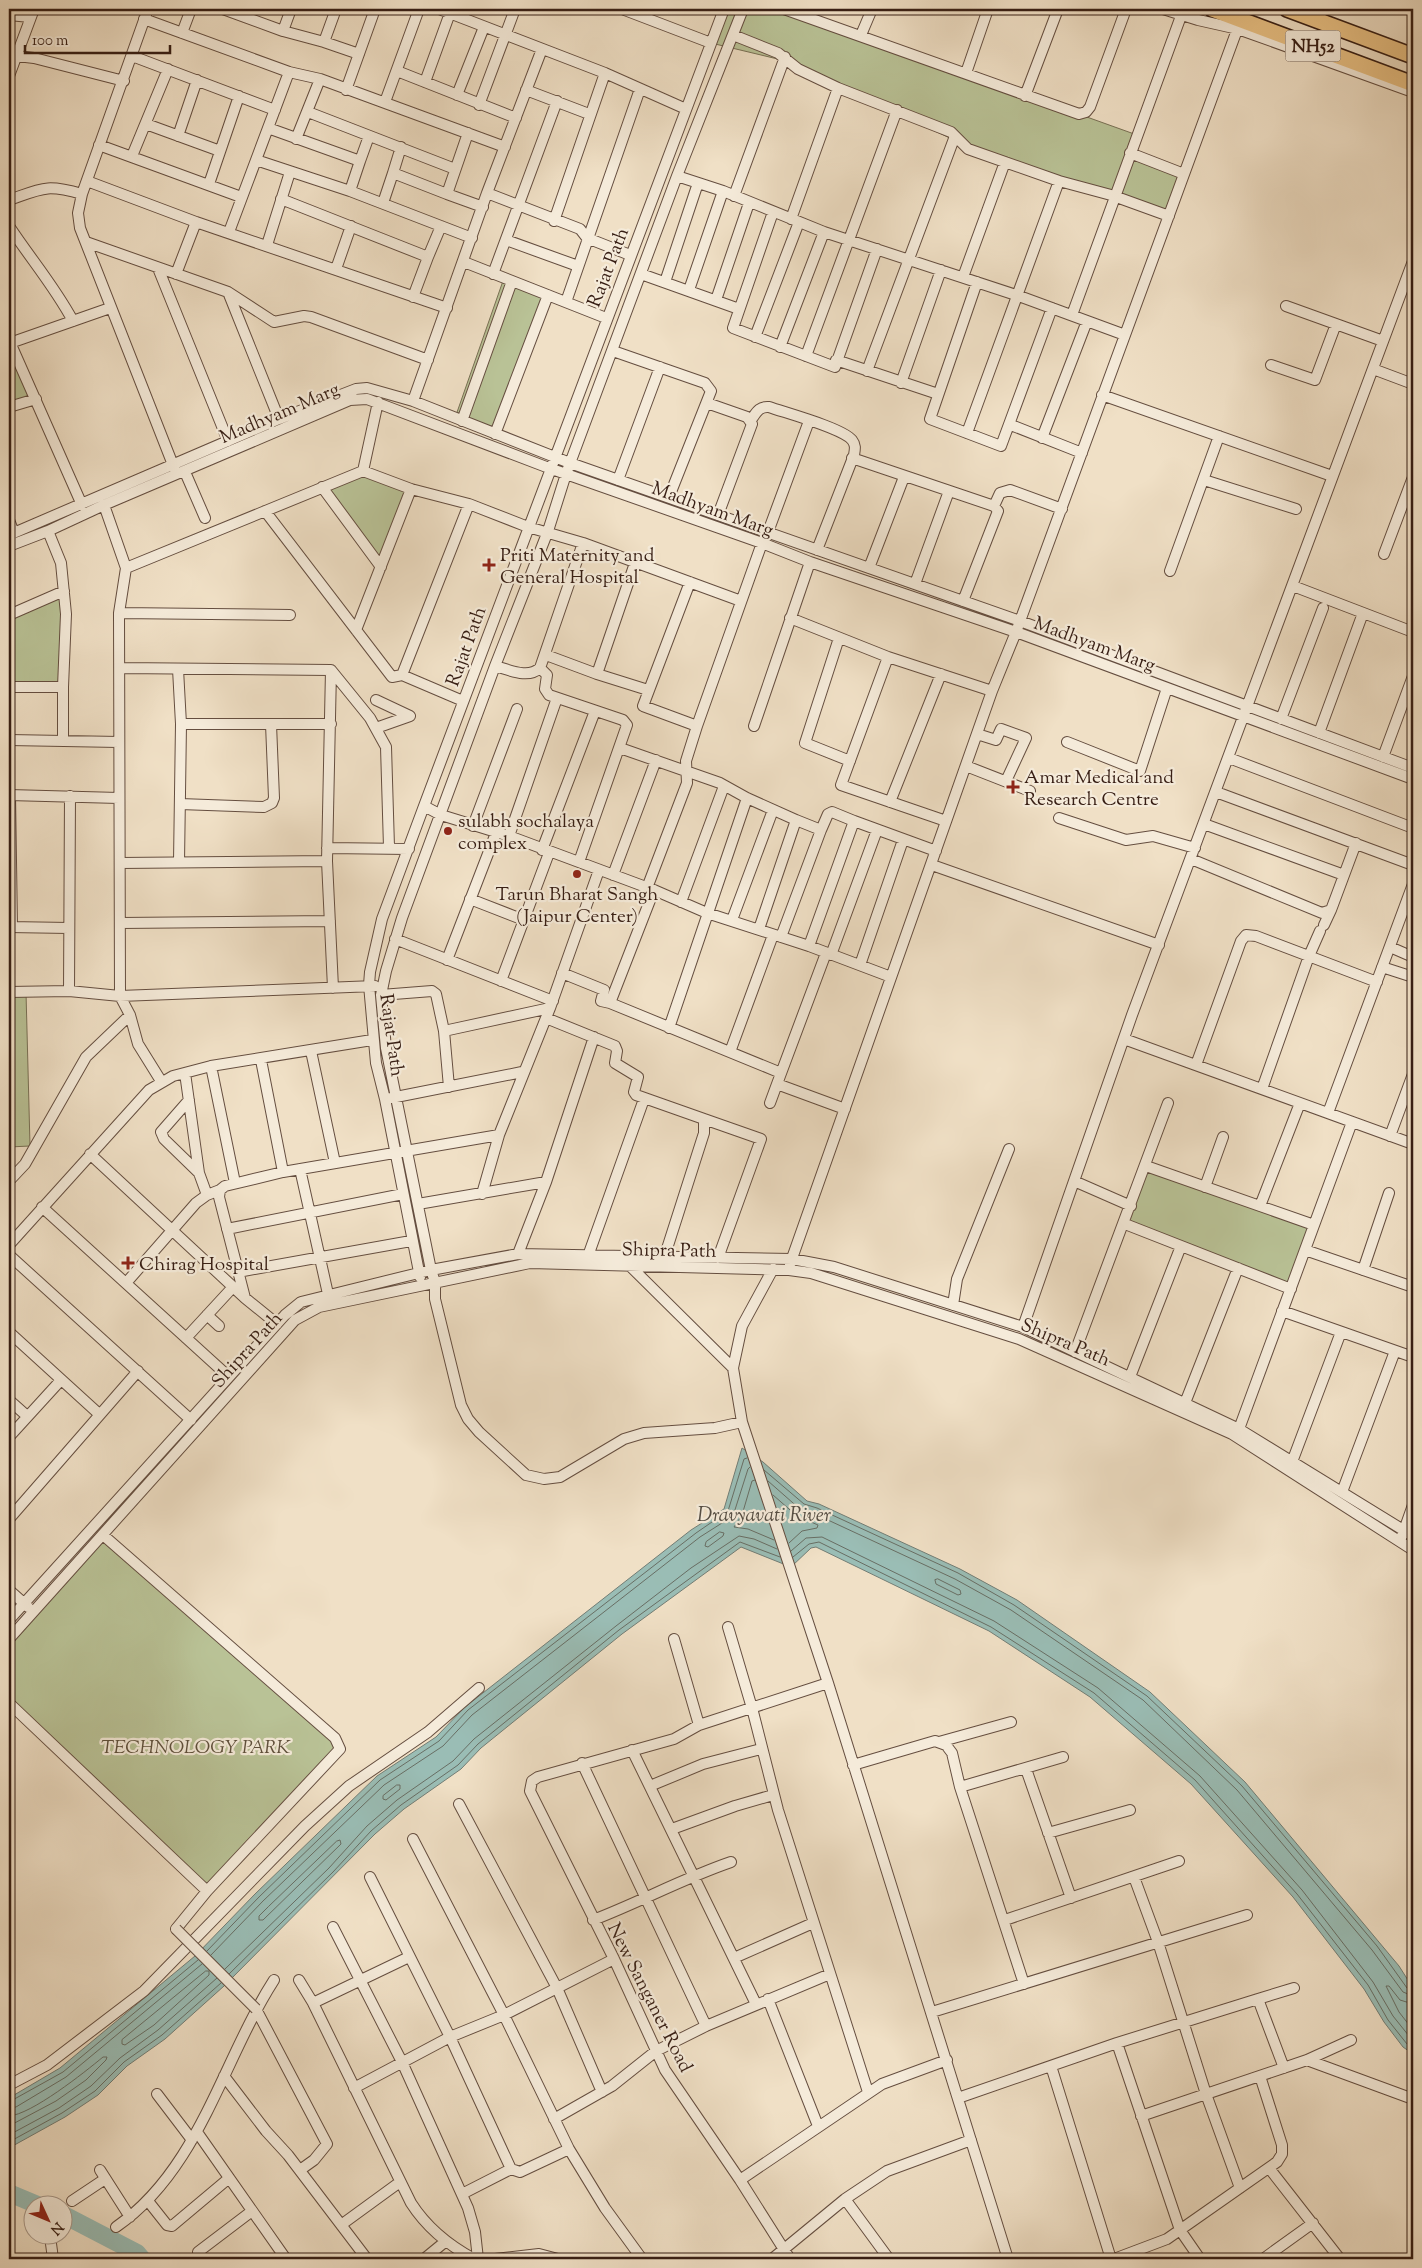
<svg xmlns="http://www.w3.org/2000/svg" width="1422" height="2268" font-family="'Sorts Mill Goudy',serif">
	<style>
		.green { fill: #b9c296; stroke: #787055 }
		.water { fill: #9abdb5; stroke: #727d75 }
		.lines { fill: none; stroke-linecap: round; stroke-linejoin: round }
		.shore { stroke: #686e64; stroke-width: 1 }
		.river { stroke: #9abdb5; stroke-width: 18 }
		.minor-casing { stroke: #654e40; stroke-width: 12 }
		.highway-casing { stroke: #371e14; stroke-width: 18 }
		.minor { stroke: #f5ebda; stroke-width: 10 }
		.highway { stroke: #e8c083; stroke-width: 15 }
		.minor-bridge-casing { stroke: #654e40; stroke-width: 12; stroke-linecap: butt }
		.minor-bridge { stroke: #f5ebda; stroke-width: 10 }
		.poi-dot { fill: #8f2418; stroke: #f5ebda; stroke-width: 2 }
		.labels { text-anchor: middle; stroke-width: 4.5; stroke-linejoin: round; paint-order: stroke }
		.shield { fill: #f5ebda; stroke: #705c4f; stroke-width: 1 }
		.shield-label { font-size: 18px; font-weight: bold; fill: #371e14 }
		.street-label { font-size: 19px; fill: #371e14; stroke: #f5ebda }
		.poi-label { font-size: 19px; fill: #371e14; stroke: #f5ebda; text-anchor: start }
		.park-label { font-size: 19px; font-style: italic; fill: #5e4f3b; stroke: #f5ebda }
		.water-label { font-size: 20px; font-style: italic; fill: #554e44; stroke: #f5ebda }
	</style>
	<rect width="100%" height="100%" fill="#f0e0c6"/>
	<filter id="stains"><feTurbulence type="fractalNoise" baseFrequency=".004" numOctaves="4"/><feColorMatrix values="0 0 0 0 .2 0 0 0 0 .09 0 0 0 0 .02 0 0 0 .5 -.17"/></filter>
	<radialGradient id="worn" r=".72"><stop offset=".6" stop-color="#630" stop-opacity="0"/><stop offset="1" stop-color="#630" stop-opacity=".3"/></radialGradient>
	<path class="green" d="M724,9H786L1137,135L1130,152L1184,174L1169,216L1062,180L954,140L786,61L711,43Z
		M504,278L545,294L494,433L455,418Z
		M14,353L36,399L9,407V354Z
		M363,471L411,489L381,567L322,487Z
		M64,591L63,687H9V615Z
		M9,992H26L30,1146L9,1147Z
		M1146,1166L1314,1225L1291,1289L1125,1224Z
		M103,1535L335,1738L340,1749L207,1891L9,1703V1639Z"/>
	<path class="water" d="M742,1448L763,1462L807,1501L819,1504L960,1569L1017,1600L1150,1692L1245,1782L1399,1966L1413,1988V2054L1403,2047L1384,2022L1364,1989L1293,1897L1191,1784L1090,1697L989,1631L816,1547L811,1548L791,1567L741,1547L622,1634L481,1748L461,1769L404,1809L375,1834L224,1986L165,2039L127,2066L98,2095L65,2117L9,2148V2098L60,2068L195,1956L255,1894L377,1776L436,1737L465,1707L691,1530L724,1509Z"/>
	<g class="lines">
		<path class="shore" d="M764,1470L804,1504L817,1508L958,1573L1014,1605L1147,1696L1242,1786L1377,1946L1407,1988L1413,1990
			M755,1480L752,1481L742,1515L734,1527L748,1529L774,1540
			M768,1481L801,1510L815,1514L955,1579L1011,1610L1143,1700L1237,1790L1372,1950L1403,1992L1413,1996
			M773,1495L797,1516L818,1525L817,1528L802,1531L789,1543
			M720,1532L724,1533L723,1536L708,1547L705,1546L706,1542Z
			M791,1551L806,1538L822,1537L994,1621L1098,1688L1200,1776L1302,1890L1373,1982L1393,2016L1413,2041
			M793,1557L809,1544L819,1542L991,1627L1094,1693L1195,1780L1297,1894L1368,1985L1388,2020L1407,2044L1413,2048
			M938,1579L960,1590L961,1594L958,1595L936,1584L935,1580Z
			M397,1785H400V1789L386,1800L383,1799V1796Z
			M337,1841L340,1840L341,1844L263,1920H259V1916L268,1907Z
			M207,1951L259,1897L380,1780L439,1741L468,1710L696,1533L728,1511L744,1459L747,1458
			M211,1955L263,1901L384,1785L443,1746L472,1715L700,1537L733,1516L748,1469L750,1467
			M225,1969L329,1868L367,1826L397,1800L453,1761L474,1739L616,1626L691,1568L739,1536L754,1539L777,1549
			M206,1971H209V1975L154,2025L125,2045L122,2044V2040Z
			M229,1974L333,1872L371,1831L401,1805L458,1765L478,1744L619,1630L740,1542L780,1557
			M1413,2004L1400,2000L1389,1986H1386L1399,2012L1413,2030
			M9,2102L63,2072L198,1960
			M9,2108L16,2107L66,2077L202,1964
			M9,2116C31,2115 85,2072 103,2057H107L106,2060L86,2080L56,2101L9,2126
			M9,2135L59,2108L91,2086L120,2058L158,2030L217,1978
			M9,2142L62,2113L95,2091L124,2062L162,2035L221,1983"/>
		<path class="river" d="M9,2193L40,2206
			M62,2214L137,2253L142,2259"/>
		<defs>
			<path id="minor" d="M148,9L82,194L78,213L80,228L175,470
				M223,9L283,31L324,42L359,54
				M439,9L605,73L686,109
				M622,9L711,43
				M784,9L1079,114L1086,112L1090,107L1126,9
				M1163,9L1198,20L1238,29L1413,92
				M9,15L30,17
				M144,19L289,72L320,79L505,147
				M1314,19L1325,9
				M283,31L291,9
				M182,33L191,9
				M733,35L778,53L798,69L838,88L951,132L968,149L1059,181L967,433
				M861,35L872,9
				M324,42L336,9
				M9,55L34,58L124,81
				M132,56L275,110
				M397,71L516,118
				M966,73L988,9
				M9,76L34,9
				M425,82L450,13
				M346,90L375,9
				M526,90L589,114
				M457,95L484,27
				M1025,96L1058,9
				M385,102L419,9
				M479,105L515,9
				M308,112L455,169
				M146,124L220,151
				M268,128L360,161L369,136
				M468,133L447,194L483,207
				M178,136L197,80
				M296,139L320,79
				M99,145L241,197
				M401,147L393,173L447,194
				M1130,153L1184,174
				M132,156L168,69
				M256,160L350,191L472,238
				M677,176L723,191L824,232L1019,296L1125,335
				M87,181L196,222L447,308
				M1059,181L1111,195L1169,216
				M209,184L239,96
				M350,191L360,161
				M487,193L580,229L587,238L630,255
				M734,196L785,57
				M281,199L428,257L413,297
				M9,200C43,188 46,184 82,194
				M383,203L393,173
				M773,212L733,328L835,367L877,249
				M791,219L838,88
				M554,221L605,73
				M9,226C30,258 55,287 73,321
				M229,232L289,72
				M506,240L578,266
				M86,242L228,292L274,322L304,316L311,317L428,360
				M267,245L290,172
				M428,257L441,226
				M464,262L606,318
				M158,268L228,441
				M336,269L351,226
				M176,274L196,222
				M493,274L557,101
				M641,274L739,309
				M963,277L1005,162
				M665,282L698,183
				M977,282L930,419L1001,446L1052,308
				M689,290L723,191
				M228,292L279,419
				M716,300L749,203
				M566,302L640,89
				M1286,306L1383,341
				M1072,315L1181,16
				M755,337L799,222
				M9,340L82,505
				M10,343L110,308
				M780,347L824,232
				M613,351L705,383L711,391L669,497
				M806,356L897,110
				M836,360L938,394
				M1271,365L1315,380L1336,324
				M1373,369L1413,384
				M867,371L955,136
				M901,383L941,270
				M1102,395L1332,476
				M413,401L487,193L542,49
				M707,403L747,417L752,424L718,515
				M9,407L36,399
				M751,420C756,413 759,406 769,407C786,413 842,428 852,440C856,445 855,449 854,455L817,550
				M462,421L512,281
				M1011,425L1082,453
				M495,434L548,295
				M1042,438L1087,321
				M852,458L994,506L998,511L963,601
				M363,471L378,402
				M185,472L205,518
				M618,480L660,367
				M1204,480L1296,509
				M322,487L381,567
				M104,505L126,568L119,613L120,996L130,1015L138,1044L161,1081
				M994,506L1000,493L1010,490L1062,509
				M265,511L392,677L402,675L463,701
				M9,520L14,533
				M48,531L61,563L66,614L63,687V741
				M768,532L809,421
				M9,535L279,419L356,389L367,388L413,401L570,463L1020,621L1413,768
				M9,546L48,531L104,505L350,400L367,399L549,468L762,543L810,562L1016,632L1413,779
				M1384,554L1413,477
				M126,568L363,471L411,489L469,504L528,527L583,543L741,601
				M869,568L904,477
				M1170,571L1219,436
				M690,582L643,706L697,726
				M915,584L949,491
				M1293,586L1413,632
				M119,613L290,615
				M9,615L64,591
				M790,618L888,657L992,691
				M356,630L411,489
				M839,638L805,743L850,761
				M546,655L597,674L648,690
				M888,657L841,785L946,821
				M495,666C510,670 528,679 540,668L583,543
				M120,668L331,670L370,718L386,747L389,847
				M540,668L547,675L545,689L549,695L623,720L627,725L579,862
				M178,669L181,724L179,862
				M331,670L327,861L333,988
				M597,674L635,563
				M402,675L469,504
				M9,687H63
				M376,700L410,716
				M1281,719L1323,608
				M181,724H331
				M754,726L810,562
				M376,728L410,716
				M1319,733L1363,613
				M977,734L996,740L1001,729L1026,738L1006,781
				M9,740L119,742
				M1067,742L1140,771L1167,688
				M620,748L720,783L747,798L796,820L759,929
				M1383,757L1413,676
				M1229,758L1413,828
				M966,766L1030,791
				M1216,792L1413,865
				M9,795L119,798
				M10,795L12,927
				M890,802L941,674
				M180,804L264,807L272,803L274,798L271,724
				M424,806L441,815L509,836L654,890L707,913L809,946L891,977
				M1059,818L1126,840L1153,836L1195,848
				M796,820L821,830
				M854,821L936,851
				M1204,824L1344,875
				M473,826L517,709
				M509,836L557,698
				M327,848L409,849
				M542,850L595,711
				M1191,859L1322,913L1331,910L1356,843
				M120,863L327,861
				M932,865L1159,945
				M613,875L656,760
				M647,888L687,783L686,761L697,726L762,543
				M654,890L610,1003L781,1073
				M470,899L524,920
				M681,902L724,786
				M732,920L773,810
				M120,923L330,921
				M1324,925L1331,910
				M9,927L69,928
				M781,937L821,830L828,814L832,812L854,821L809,946
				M395,939L553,1001
				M1390,947L1413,957
				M826,953L777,1084L845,1109
				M831,955L877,830
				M447,960L496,833
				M860,965L903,840
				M1382,967L1413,977
				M562,973L604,990L601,1001L610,1003
				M501,981L549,853
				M69,991L70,796
				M9,992L69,991L120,996L375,986
				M381,995L432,991L436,994L444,1031L449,1087
				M546,1018L615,1046L617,1051L615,1063L638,1077L634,1092L636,1095L704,1119V1133L664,1258
				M669,1028L747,798
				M444,1031L550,1008
				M1124,1039L1413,1144
				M311,1051L335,1163
				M730,1052L773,935
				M261,1060L283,1172
				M1196,1065L1241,941L1246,935L1256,936L1377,982
				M211,1066L235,1183
				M185,1073L199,1173L207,1195
				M1262,1089L1309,956L1320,931
				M391,1098L522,1072
				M189,1100L161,1132L164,1139L199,1173
				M770,1103L777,1084
				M1328,1113L1413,884
				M704,1119L761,1139L718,1258
				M1390,1136L1413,1074
				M90,1154L245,1298L277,1324
				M1146,1166L1314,1225
				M300,1169L328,1294
				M9,1181L25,1164L86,1057L130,1015
				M1074,1181L1131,1206
				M1205,1187L1223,1137
				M482,1194L499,1135L550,1008L599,870
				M418,1204L546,1182
				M1260,1206L1300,1103
				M42,1207L229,1377
				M1125,1224L1291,1289
				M227,1229L403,1194
				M9,1245L149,1090L173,1076L211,1066L372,1040
				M1305,1250L1413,1287
				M518,1254L546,1182L594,1037
				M9,1255L191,1420
				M588,1256L644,1099
				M790,1264L992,691L1016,632L1241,19
				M630,1266L733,1368
				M773,1269L742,1326L733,1368L742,1422L828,1683L1008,2259
				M1363,1270L1389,1193
				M238,1272L411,1241
				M420,1277L385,1099L376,1063L369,985L370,972L382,919L424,806L724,9
				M126,1283L196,1203L207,1195L220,1190
				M245,1298L219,1197L220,1190L225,1186L283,1172L499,1135
				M953,1305L957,1279L1009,1149
				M1282,1311L1413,1357
				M207,1315L219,1326
				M1023,1327L1132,1015L1413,261
				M9,1332L99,1414
				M186,1338L233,1287
				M1075,1352L1168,1103
				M1130,1377L1181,1246
				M9,1400L27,1416
				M1185,1403L1238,1268
				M742,1422L715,1428L644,1433L624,1439L560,1477L544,1479L526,1475L479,1432L468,1419L461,1405L435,1299V1282L431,1270L386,1048L381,995L386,971L402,918L495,666L548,531L566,474L677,176L743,9
				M1239,1429L1352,1122
				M9,1437L61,1380
				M1292,1462L1341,1332
				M1342,1492L1395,1351
				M9,1519L138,1371
				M103,1535L335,1738L340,1749L207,1891L176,1929
				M1402,1536L1413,1505
				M9,1590L28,1607
				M9,1620L285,1315L301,1302L431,1270L518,1254L792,1259L834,1267L1023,1327L1239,1429L1413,1536
				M728,1627L752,1708L778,1810L868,2092
				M9,1639L295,1320L319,1307L530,1263L789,1270L811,1273L1019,1339L1232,1434L1413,1550
				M674,1639L699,1725
				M9,1703L207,1891
				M939,1742L1011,1722
				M632,1750L756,2004
				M582,1763L706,2026
				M853,1765L935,1741L946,1745L952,1753L960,1787L1024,1984
				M1026,1769L1071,1898
				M650,1786L703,1764L761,1749
				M960,1787L1063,1757
				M459,1804L557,1988L602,2092
				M672,1829L735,1806L773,1795
				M1048,1833L1130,1810
				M413,1839L504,2015L569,2149L605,2208L642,2259
				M370,1877L450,2037L511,2169L520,2172L569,2149
				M1134,1877L1158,1942L1206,2094L1240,2188
				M593,1920C640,1902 684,1878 731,1862
				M1005,1920L1179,1861
				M333,1927L402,2062L468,2208L475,2232L478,2259
				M734,1958L813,1923
				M299,1980L313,2003L411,2203C427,2228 448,2245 474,2259
				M768,1999L818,2126
				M1258,1999L1294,1988
				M313,2003L409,1957
				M256,2009L327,2144L314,2160L300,2170
				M932,2012L1247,1915
				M1117,2043L1180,2230L1200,2259
				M1307,2060L1413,2099
				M1051,2066L1111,2259
				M224,2076L266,2131L288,2155L367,2259
				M9,2085L47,2065L144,1991L305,1826L349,1786L428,1732L479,1688
				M354,2088L450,2037L504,2015L614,1959
				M157,2094L192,2140
				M958,2098L1117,2043L1258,1999L1284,2068
				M1141,2116L1307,2060L1351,2040
				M554,2119L612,2086L656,2051L706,2026L830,1974
				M197,2132L286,2259
				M1269,2168L1340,2259
				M100,2170L130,2217
				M740,2180L882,2084L947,2060
				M462,2194L511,2169
				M845,2199L889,2259
				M72,2201L105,2179
				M148,2201L167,2225L172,2226L228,2179
				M341,2225L400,2182
				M116,2227C199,2170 222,2061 274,1980
				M50,2236L53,2259
				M198,2252L252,2211
				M424,2259L446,2241
				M495,2259L539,2254L558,2259
				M772,2259L845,2199L887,2171L971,2140
				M790,2259L740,2180L665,2070L614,1959L530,1791L532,1781L538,1777L674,1739L699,1725L828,1683
				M1114,2259L1167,2239L1277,2162L1282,2154V2145L1260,2076
				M1263,2259L1313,2223"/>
			<path id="highway" d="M1212,9L1413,84
				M1287,9L1413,56"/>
		</defs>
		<use href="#minor" class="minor-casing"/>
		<use href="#highway" class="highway-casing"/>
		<use href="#minor" class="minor"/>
		<use href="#highway" class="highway"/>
		<defs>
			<path id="minor-bridge" d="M176,1929L256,2009"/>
		</defs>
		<use href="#minor-bridge" class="minor-bridge-casing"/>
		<use href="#minor-bridge" class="minor-bridge"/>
	</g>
	<g class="poi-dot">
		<path d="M486.5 557.5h5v5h5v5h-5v5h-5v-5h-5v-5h5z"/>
		<path d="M1010.5 779.5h5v5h5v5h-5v5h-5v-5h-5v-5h5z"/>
		<circle cx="448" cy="831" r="5"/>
		<circle cx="577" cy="874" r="5"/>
		<path d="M125.5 1255.5h5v5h5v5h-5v5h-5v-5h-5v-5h5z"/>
	</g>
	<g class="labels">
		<rect class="shield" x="1285.5" y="30.5" width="55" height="31" rx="4"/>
		<g class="shield-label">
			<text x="1313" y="52">NH52</text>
		</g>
		<g class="street-label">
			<text transform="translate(607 267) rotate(-69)" y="7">Rajat Path</text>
			<text transform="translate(279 412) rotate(-23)" y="7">Madhyam Marg</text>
			<text transform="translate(713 508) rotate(20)" y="7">Madhyam Marg</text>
			<text transform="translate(1095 643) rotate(20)" y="7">Madhyam Marg</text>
			<text transform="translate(465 646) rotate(-70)" y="7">Rajat Path</text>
			<text transform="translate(393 1035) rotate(82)" y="7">Rajat Path</text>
			<text transform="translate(669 1249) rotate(1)" y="7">Shipra Path</text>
			<text transform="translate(1066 1341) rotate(23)" y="7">Shipra Path</text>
			<text transform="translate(246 1349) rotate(-48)" y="7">Shipra Path</text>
			<text transform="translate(651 1997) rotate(63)" y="7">New Sanganer Road</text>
		</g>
		<g class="poi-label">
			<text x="500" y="561">Priti Maternity and<tspan x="500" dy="22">General Hospital</tspan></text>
			<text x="1024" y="783">Amar Medical and<tspan x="1024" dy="22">Research Centre</tspan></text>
			<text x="458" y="827">sulabh sochalaya<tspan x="458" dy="22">complex</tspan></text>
			<text x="577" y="900" text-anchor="middle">Tarun Bharat Sangh<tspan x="577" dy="22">(Jaipur Center)</tspan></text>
			<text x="139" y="1270">Chirag Hospital</text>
		</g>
		<g class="park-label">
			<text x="196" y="1753">TECHNOLOGY PARK</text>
		</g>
		<g class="water-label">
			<text x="764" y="1521">Dravyavati River</text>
		</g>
	</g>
	<rect width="1422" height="2268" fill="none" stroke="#f0e0c6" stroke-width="30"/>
	<rect x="10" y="10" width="1402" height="2248" fill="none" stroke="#371e14" stroke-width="2.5"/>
	<rect x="15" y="15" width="1392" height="2238" fill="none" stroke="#371e14"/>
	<g transform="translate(48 2220) rotate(134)"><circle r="24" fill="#f5ebda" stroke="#a9998b"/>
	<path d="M0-4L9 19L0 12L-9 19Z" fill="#8f2418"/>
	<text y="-8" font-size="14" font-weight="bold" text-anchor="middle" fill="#371e14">N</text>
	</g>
	<path d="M25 45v8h145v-8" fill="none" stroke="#371e14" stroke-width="2.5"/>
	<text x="32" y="45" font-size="15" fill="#371e14" stroke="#f5ebda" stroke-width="4" paint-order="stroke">100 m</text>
	<rect width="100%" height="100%" filter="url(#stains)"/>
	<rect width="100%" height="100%" fill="url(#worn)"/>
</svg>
